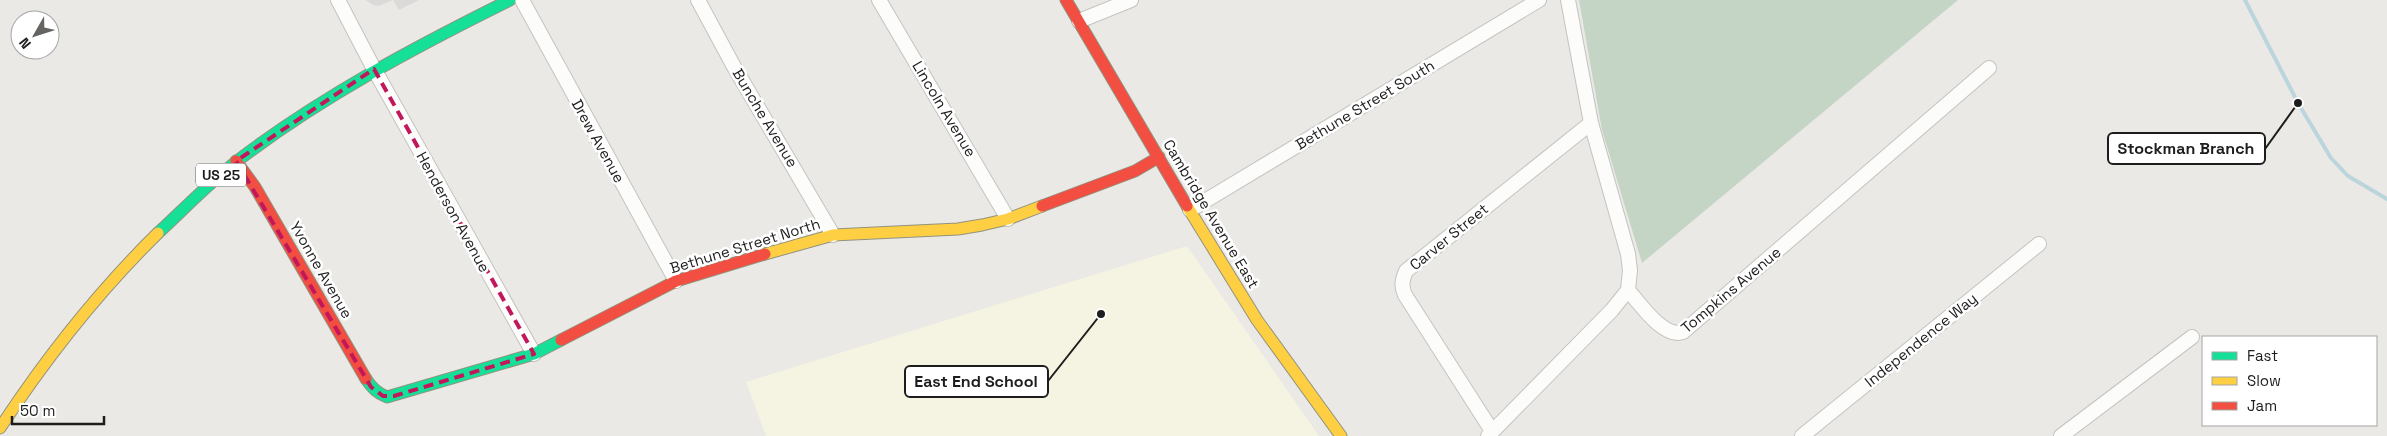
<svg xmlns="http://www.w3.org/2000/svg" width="2387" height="436" font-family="'Space Grotesk',sans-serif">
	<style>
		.education { fill: #f5f3e1 }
		.cemetery { fill: #c5d5c5 }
		.parking { fill: #dbdad9 }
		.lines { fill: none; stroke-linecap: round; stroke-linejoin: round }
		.stream { stroke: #bbd5dc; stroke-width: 4 }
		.street-casing { stroke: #c4c3c1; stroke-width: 16 }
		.fast-casing { stroke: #92937f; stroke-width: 13 }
		.slow-casing { stroke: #92937f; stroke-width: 13 }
		.jam-casing { stroke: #92937f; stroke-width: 13 }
		.street { stroke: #fcfcfb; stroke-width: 14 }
		.fast { stroke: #16e098; stroke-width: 11 }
		.slow { stroke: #ffcf43; stroke-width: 11 }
		.jam { stroke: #f24e42; stroke-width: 11 }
		.marked { fill: none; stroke: #c2185b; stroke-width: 4; stroke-dasharray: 10 6; stroke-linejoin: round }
		.labels { text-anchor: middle; stroke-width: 5; stroke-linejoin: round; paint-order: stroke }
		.shield { fill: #fff; stroke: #616161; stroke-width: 1 }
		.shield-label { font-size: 14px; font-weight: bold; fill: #1d1d1d }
		.street-label { font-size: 15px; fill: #1d1d1d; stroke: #fff }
		.leader { fill: none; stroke: #1d1d1d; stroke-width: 2 }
		.callout-dot { fill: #1d1d1d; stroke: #fff; stroke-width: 2 }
		.callout { fill: #fff; stroke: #1d1d1d; stroke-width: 2 }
		.callout-label { font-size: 16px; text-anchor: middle; font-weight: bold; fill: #1d1d1d }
	</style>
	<rect width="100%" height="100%" fill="#ebe9e5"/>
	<path class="education" d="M1187,246L1319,436H766L746,382Z"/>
	<path class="cemetery" d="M1579,0H1958L1642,263L1602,130Z"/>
	<path class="parking" d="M366,0H419L399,10L393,0L379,6L373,5Z"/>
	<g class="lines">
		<path class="stream" d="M2245,0L2298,103L2331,158L2348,176L2387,199"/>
		<defs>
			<path id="street" d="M338,0L374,69L534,354
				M522,0L676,281
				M698,0L733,65L833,235
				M879,0L1008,219
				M1568,0L1591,123L1628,254L1630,270L1628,290
				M1079,21L1131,0
				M1190,210L1539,0
				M1628,290C1640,304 1664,339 1683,332L1989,68
				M1492,431L1405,295C1401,286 1402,280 1406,271L1591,123
				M1488,436L1612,310L1628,290
				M1802,436L2039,244
				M2061,436L2192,337"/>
			<path id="fast" d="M158,233C184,209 209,183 237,161C321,97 415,47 510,0
				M366,379C372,388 377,393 387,397L534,354L561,340"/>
			<path id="slow" d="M1187,206L1257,320L1341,436
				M765,254L833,235L958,229L982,225L1008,219L1042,206
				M0,428C46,358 98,292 158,233"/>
			<path id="jam" d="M1066,0L1187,206
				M236,161L255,187L366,379
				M1042,206L1135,171L1159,157
				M561,340L676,281L765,254"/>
		</defs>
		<use href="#street" class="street-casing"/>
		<use href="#fast" class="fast-casing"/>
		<use href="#slow" class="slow-casing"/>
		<use href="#jam" class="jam-casing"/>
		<use href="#street" class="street"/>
		<use href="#fast" class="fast"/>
		<use href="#slow" class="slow"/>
		<use href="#jam" class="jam"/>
	</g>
	<path class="marked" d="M374,69L534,354L394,396H383L371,387L236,161Z"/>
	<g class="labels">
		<rect class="shield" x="196" y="163.5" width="50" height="23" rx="4"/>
		<g class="shield-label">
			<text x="221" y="180">US 25</text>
		</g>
		<g class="street-label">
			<text transform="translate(1365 105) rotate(-31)" y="5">Bethune Street South</text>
			<text transform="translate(944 109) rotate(59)" y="5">Lincoln Avenue</text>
			<text transform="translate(765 118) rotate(59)" y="5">Bunche Avenue</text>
			<text transform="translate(598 141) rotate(61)" y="5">Drew Avenue</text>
			<text transform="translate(453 212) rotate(61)" y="5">Henderson Avenue</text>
			<text transform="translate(1211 214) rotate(59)" y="5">Cambridge Avenue East</text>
			<text transform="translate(1449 237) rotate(-39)" y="5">Carver Street</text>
			<text transform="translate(745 246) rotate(-17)" y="5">Bethune Street North</text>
			<text transform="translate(321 270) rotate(60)" y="5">Yvonne Avenue</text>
			<text transform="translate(1731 290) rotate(-40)" y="5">Tompkins Avenue</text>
			<text transform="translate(1921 340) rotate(-39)" y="5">Independence Way</text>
		</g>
	</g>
	<path class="leader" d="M2298 103L2265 149M1101 314L1048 381"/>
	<g class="callout-dot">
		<circle cx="2298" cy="103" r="5"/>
		<circle cx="1101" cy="314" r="5"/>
	</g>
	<g class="callout">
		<rect x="2108" y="133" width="157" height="31" rx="5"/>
		<rect x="905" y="366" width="143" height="31" rx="5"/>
	</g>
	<g class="callout-label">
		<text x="2186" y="154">Stockman Branch</text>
		<text x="976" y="387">East End School</text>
	</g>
	<rect x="2202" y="336" width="175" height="90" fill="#ffffff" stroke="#a5a5a5"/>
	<rect x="2212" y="352" width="25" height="8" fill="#16e098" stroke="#a5a5a5"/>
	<text x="2247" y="361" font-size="15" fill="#1d1d1d">Fast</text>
	<rect x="2212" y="377" width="25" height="8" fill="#ffcf43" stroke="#a5a5a5"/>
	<text x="2247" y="386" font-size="15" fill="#1d1d1d">Slow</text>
	<rect x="2212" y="402" width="25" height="8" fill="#f24e42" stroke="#a5a5a5"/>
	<text x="2247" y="411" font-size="15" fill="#1d1d1d">Jam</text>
	<g transform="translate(35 35) rotate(231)"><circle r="24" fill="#ffffff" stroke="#a5a5a5"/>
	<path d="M0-4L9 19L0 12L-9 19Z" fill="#656463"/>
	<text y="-8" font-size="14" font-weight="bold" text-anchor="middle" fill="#1d1d1d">N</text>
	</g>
	<path d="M12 416v8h92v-8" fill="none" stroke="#1d1d1d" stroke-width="2.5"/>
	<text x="20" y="416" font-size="15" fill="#1d1d1d" stroke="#ffffff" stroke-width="4" paint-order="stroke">50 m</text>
</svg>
